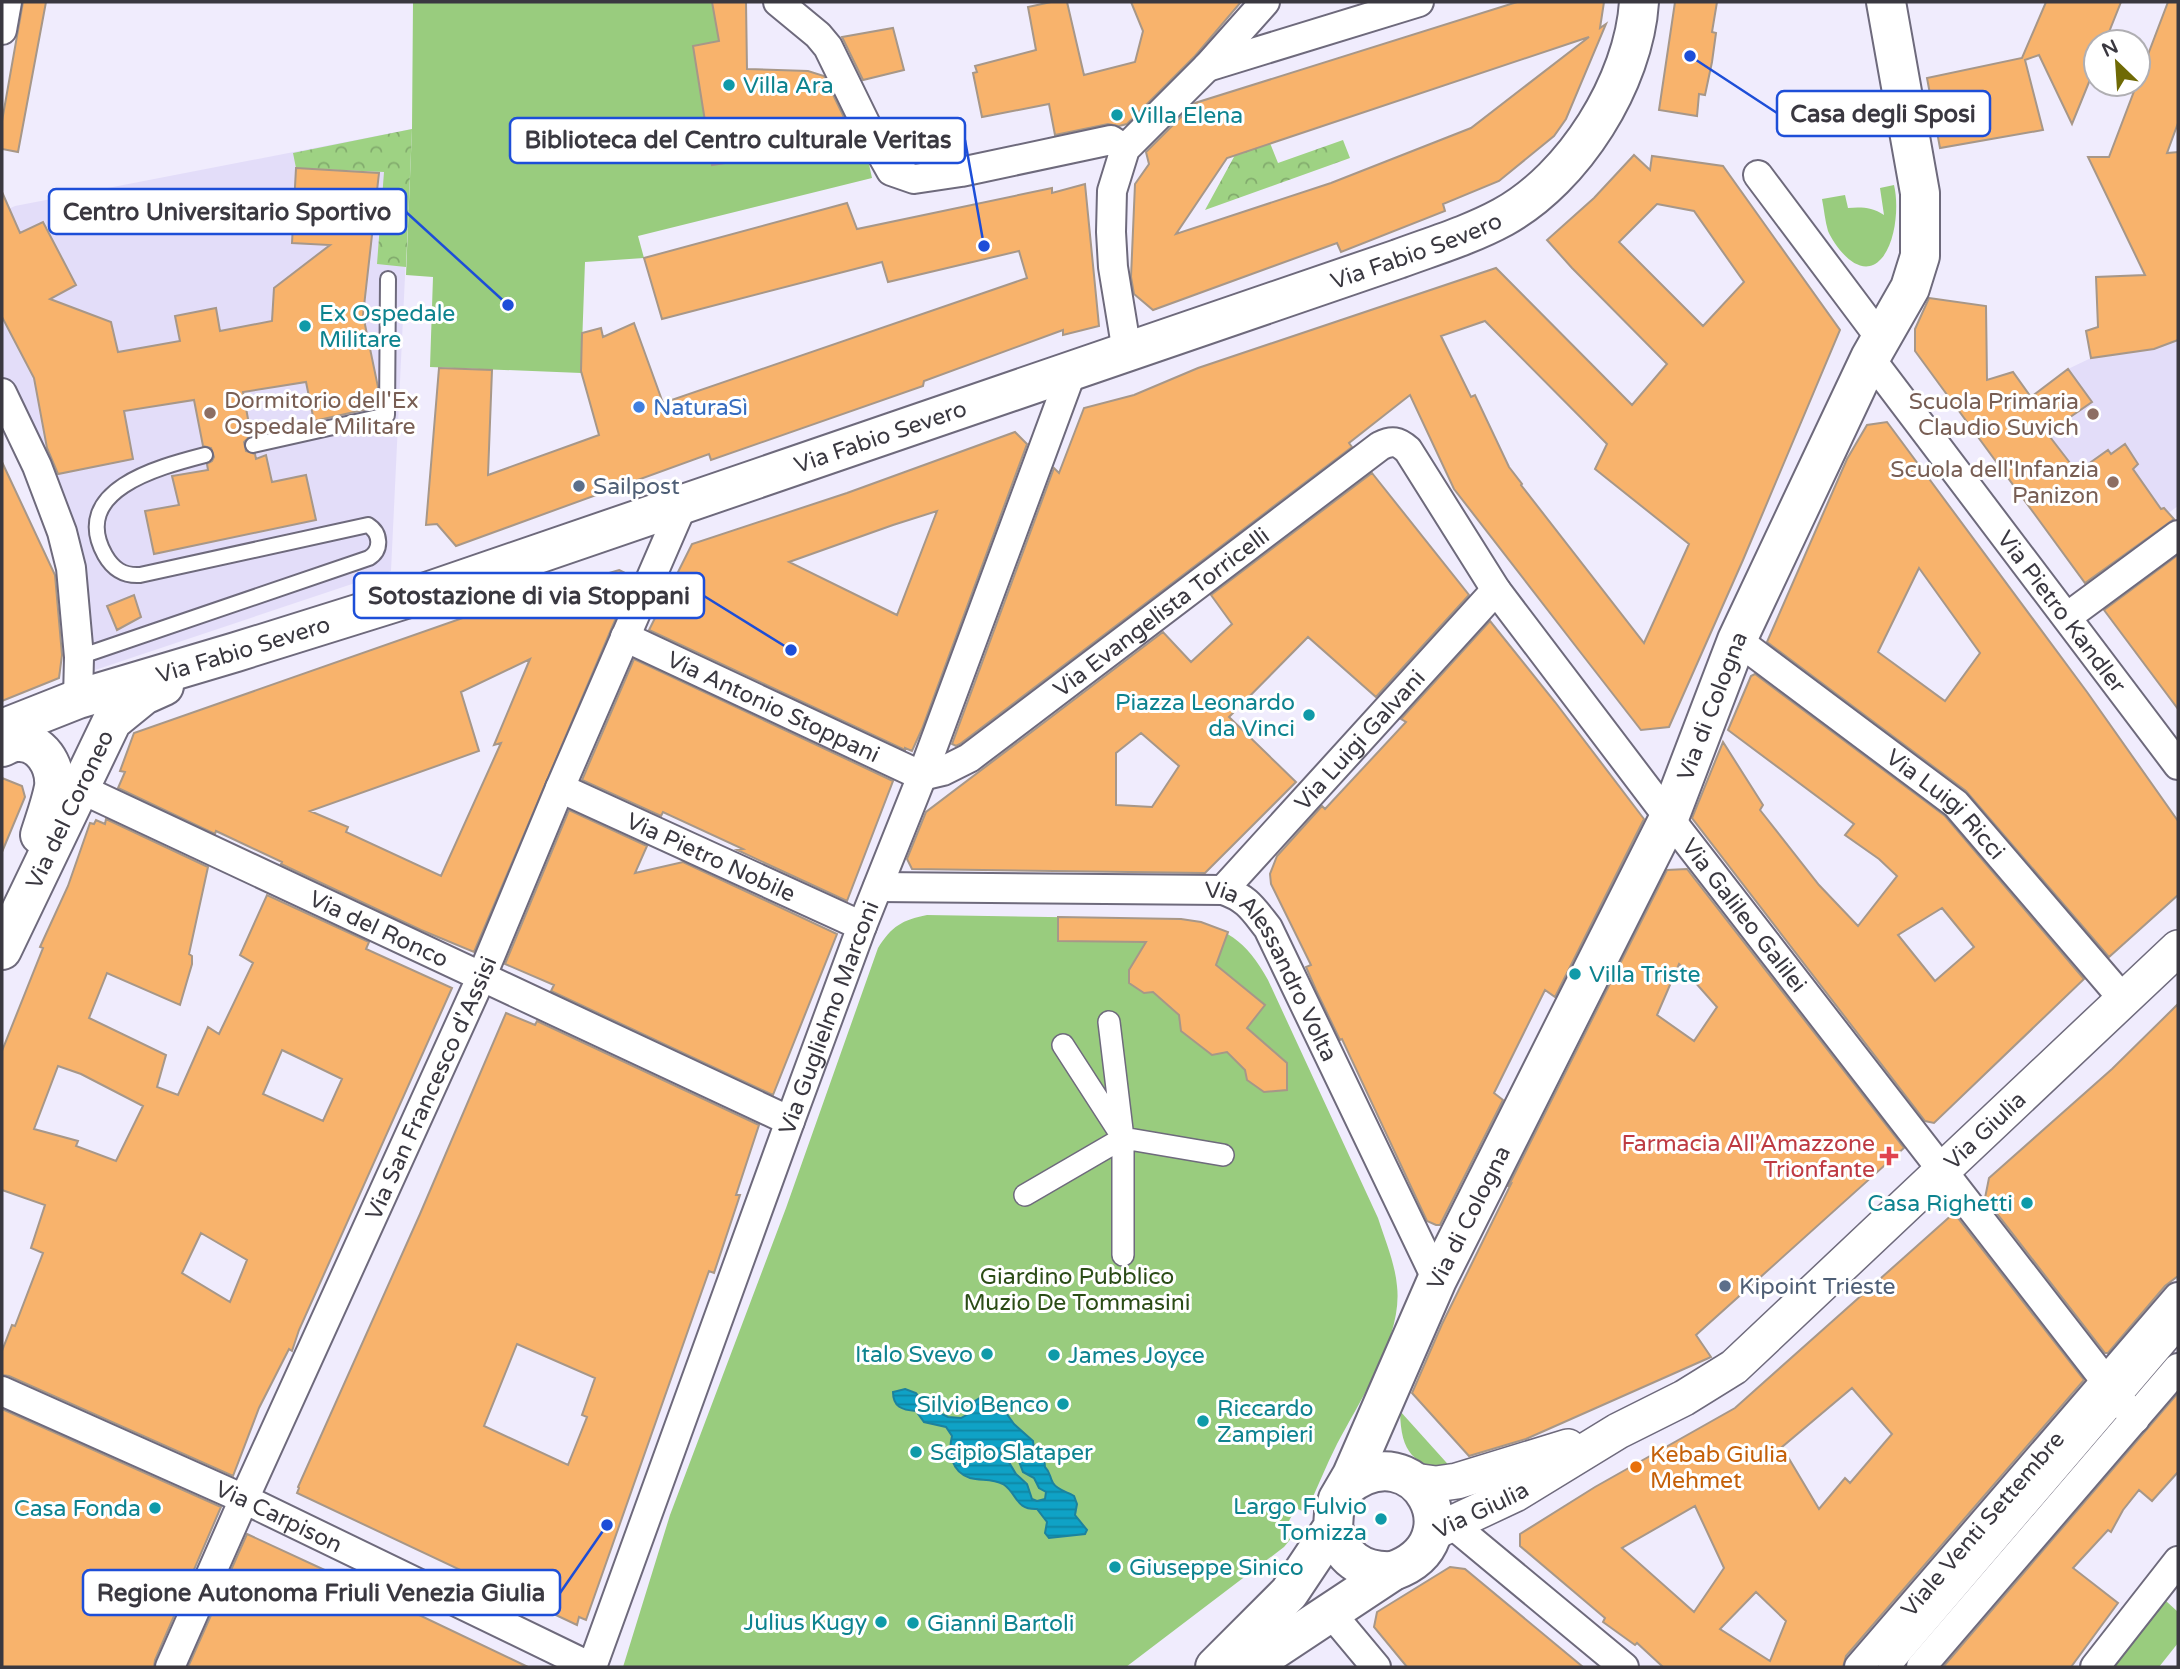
<svg xmlns="http://www.w3.org/2000/svg" width="2180" height="1669" font-family="'Varela Round',sans-serif">
	<style>
		.built { fill: #e3ddf9 }
		.green { fill: #99cc7e }
		.forest { fill: url(#forest-crowns) }
		.water { fill: url(#water-rules); stroke: #1c829e; stroke-width: 2; fill-rule: evenodd }
		.building { fill: #f8b36c; stroke: #a79788; stroke-width: 2; fill-rule: evenodd }
		.lines { fill: none; stroke-linecap: round; stroke-linejoin: round }
		.service-casing { stroke: #6e6a7c; stroke-width: 18 }
		.pedestrian-casing { stroke: #6e6a7c; stroke-width: 24 }
		.minor-casing { stroke: #6e6a7c; stroke-width: 32 }
		.tertiary-casing { stroke: #6e6a7c; stroke-width: 38 }
		.secondary-casing { stroke: #6e6a7c; stroke-width: 42 }
		.primary-casing { stroke: #6e6a7c; stroke-width: 42 }
		.service { stroke: #fff; stroke-width: 14 }
		.pedestrian { stroke: #fff; stroke-width: 21 }
		.minor { stroke: #fff; stroke-width: 28 }
		.tertiary { stroke: #fff; stroke-width: 35 }
		.secondary { stroke: #fff; stroke-width: 38 }
		.primary { stroke: #fff; stroke-width: 38 }
		.culture-dot { fill: #0f9aa8; stroke: #fff; stroke-width: 2.5 }
		.shop-dot { fill: #3f7fe0; stroke: #fff; stroke-width: 2.5 }
		.education-dot { fill: #8d6e63; stroke: #fff; stroke-width: 2.5 }
		.service-dot { fill: #5c6f8a; stroke: #fff; stroke-width: 2.5 }
		.health-dot { fill: #e0444e; stroke: #fff; stroke-width: 2.5 }
		.food-dot { fill: #e8710a; stroke: #fff; stroke-width: 2.5 }
		.labels { text-anchor: middle; stroke-width: 6; stroke-linejoin: round; paint-order: stroke }
		.culture-label { font-size: 23px; fill: #0d838f; stroke: #fff; text-anchor: start }
		.street-label { font-size: 23px; fill: #3a3840; stroke: #fff }
		.education-label { font-size: 23px; fill: #785e54; stroke: #fff; text-anchor: end }
		.shop-label { font-size: 23px; fill: #366cbe; stroke: #fff; text-anchor: start }
		.service-label { font-size: 23px; fill: #4e5e75; stroke: #fff; text-anchor: start }
		.health-label { font-size: 23px; fill: #be3a42; stroke: #fff; text-anchor: end }
		.park-label { font-size: 23px; fill: #2b4c16; stroke: #fff }
		.food-label { font-size: 23px; fill: #c56008; stroke: #fff; text-anchor: start }
		.leader { fill: none; stroke: #1d4ed8; stroke-width: 2.5 }
		.callout-dot { fill: #1d4ed8; stroke: #fff; stroke-width: 2.5 }
		.callout { fill: #fff; stroke: #1d4ed8; stroke-width: 2.5 }
		.callout-label { font-size: 24px; text-anchor: middle; font-weight: bold; fill: #3a3840 }
	</style>
	<defs>
		<pattern id="forest-crowns" width="20" height="18" patternUnits="userSpaceOnUse" patternTransform="scale(1.75)"><rect width="20" height="18" fill="#9ed283"/><path d="M2 6a3 3 0 1 1 6 0M12 15a3 3 0 1 1 6 0" fill="none" stroke="#82ab6d"/></pattern>
		<pattern id="water-rules" width="6" height="5" patternUnits="userSpaceOnUse" patternTransform="scale(1.75)"><rect width="6" height="5" fill="#0fa2c6"/><path d="M0 2.5h6" fill="none" stroke="#0f85a2"/></pattern>
	</defs>
	<rect width="100%" height="100%" fill="#f0ecfd"/>
	<path class="built" d="M412,129L391,571L92,671L41,452L2,373V212L15,206Z
		M2178,340V506L2080,577L1979,438L2068,369L2091,358L2154,349Z"/>
	<path class="green" d="M413,2H746L747,69L792,90L790,70L808,71L837,80L864,141L872,178L638,236L644,258L585,262L581,373L430,367L433,277L406,275L412,129Z
		M1894,185C1899,205 1896,243 1881,259C1861,281 1836,249 1828,231C1825,221 1824,209 1822,199L1845,195L1848,208C1861,207 1872,207 1884,215L1880,188Z
		M927,915L1181,919C1226,927 1246,940 1268,980L1378,1218C1385,1240 1395,1263 1397,1286C1403,1337 1360,1400 1337,1444C1326,1466 1316,1490 1306,1513L1296,1508L1284,1530L1293,1536L1284,1547L1126,1667H623L670,1515L786,1208L878,948C892,926 902,920 927,915Z
		M1400,1411L1454,1471C1413,1465 1401,1454 1400,1411Z
		M2166,1601L2178,1612V1643L2159,1667H2112Z"/>
	<path class="forest" d="M412,129L406,267L377,264L384,172L296,168L293,153Z
		M1343,140L1350,158L1205,210L1235,155L1270,143L1278,163Z"/>
	<path class="water" d="M905,1389L916,1393L926,1406L948,1417L961,1418L970,1413L975,1401L983,1396L997,1400L1014,1424L1033,1441L1034,1449L1044,1456L1045,1467C1051,1473 1049,1476 1053,1483C1057,1490 1068,1492 1074,1496L1077,1504L1075,1515L1087,1530L1085,1534L1049,1538L1045,1533L1047,1522L1037,1509C1015,1510 1018,1494 1003,1484C992,1478 981,1481 970,1478C951,1472 948,1452 952,1436L946,1427L924,1422L916,1411C902,1410 893,1407 893,1392ZM1010,1449L1018,1459L1023,1472L1034,1478L1039,1488L1046,1492L1045,1499L1037,1501L1032,1499L1027,1484L1016,1474L1007,1459L1000,1454L1002,1451Z"/>
	<path class="building" d="M23,2H46L18,152L2,149V121Z
		M712,2H746L747,69L808,71L824,76L856,142L712,165L693,46L719,41Z
		M1051,2H1067L1084,75L1135,62L1143,31L1131,2H1241L1195,56L1127,124L1119,126L1108,124L1055,135L1049,104L982,117L973,73L977,72L975,66L1036,50L1028,7Z
		M1517,2H1604L1600,28L1606,24L1566,119L1554,136L1499,181L1443,204L1445,211L1341,252L1337,243L1153,310L1134,294L1131,277L1135,184L1149,164L1146,152L1195,103ZM1589,37L1471,128L1331,183L1176,234L1227,158Z
		M1675,2H1717L1712,32L1716,33L1712,62L1705,95L1699,94L1697,116L1659,110Z
		M2046,2H2121L2105,42H2096V65L2072,124L2039,55L2025,60L2043,130L1940,148L1927,78L2022,58Z
		M2168,2H2178V123L2167,153L2178,152V340L2154,349L2091,358L2086,331L2098,327L2096,277L2145,275L2088,157H2109Z
		M893,28L904,70L863,80L842,37Z
		M1634,155L1650,170L1652,156L1723,166L1840,330L1743,560L1669,727L1641,730L1581,653L1454,489L1410,395L1349,443L1352,447L960,744L956,746L952,744L1054,468L1059,473L1084,408L1134,395L1198,368L1496,268L1632,405L1667,364L1572,268L1547,240L1594,198ZM1657,204L1694,211L1744,282L1703,326L1619,242ZM1485,321L1607,444L1595,469L1689,544L1644,643L1521,485L1522,484L1509,467L1475,395L1471,397L1441,336Z
		M296,168L379,173L363,315L378,387L377,407L314,421L306,382L243,392L251,435L244,442L246,451L255,454L256,459L266,455L272,482L306,475L316,520L154,554L145,511L179,505L172,476L208,470L207,464L212,461L214,457L211,448L203,446L194,400L124,411L133,459L58,474L47,448L34,378L2,317V192L20,233L43,222L76,285L50,299L111,322L118,352L180,341L175,316L216,308L220,331L272,321L274,288L330,245L292,243Z
		M1085,184L1099,326L1063,335V330L924,381L923,386L711,460L709,454L456,546L437,524L426,525L439,368L492,370L488,475L599,435L581,371L582,333L601,328L603,337L634,323L663,403L1027,278L1019,251L888,282L882,262L662,319L644,258L847,203L857,229L1052,188V193Z
		M1929,298L1986,306L1987,380L2013,372L2031,397L2068,369L2092,402L2047,433L2077,472L2108,450L2111,454L2125,444L2138,464L2133,469L2161,509L2164,508L2174,519L2085,583L1915,351V329Z
		M1887,422L2087,692L2178,821V895L2109,957L1966,791L1767,642L1847,459L1867,425ZM1919,568L1980,653L1945,701L1878,652Z
		M1015,432L1027,444L922,729L912,751L905,748V750L649,630L692,544L847,493ZM937,511L897,615L789,562L893,525Z
		M2,462L55,575L62,655L59,678L2,701Z
		M1372,473L1469,595L1376,697L1308,637L1229,717L1296,782L1205,873L912,869L907,859L926,812L1163,632L1191,662L1232,624L1211,595ZM1141,733L1179,766L1152,807L1116,805V753Z
		M2178,555V709L2104,610Z
		M619,570L627,574L630,585L474,952L421,930L281,864L282,862L216,831L215,834L118,788L125,772L120,771L134,733L497,606ZM530,659L494,745L501,743L441,876L346,832L348,827L310,811L479,751L461,692Z
		M134,595L141,617L117,630L107,606Z
		M1490,621L1555,702L1644,819L1555,997L1545,990L1494,1093L1503,1100L1440,1225H1436L1427,1221L1342,1039L1340,1040L1316,990L1306,967L1311,965L1271,884L1270,874L1277,856L1322,806L1325,809L1406,722L1401,719Z
		M634,659L893,781L847,901L737,850L743,849L663,812L661,816L582,780Z
		M1755,674L1945,816L2084,979L1934,1123L1925,1121L1692,818L1723,742L1763,805L1760,810L1819,885L1858,926L1897,876L1879,859L1845,835L1854,824L1728,730L1751,676ZM1942,908L1974,947L1935,981L1898,935Z
		M2,778L22,786L25,797L2,852Z
		M569,810L647,846L635,873L683,862L837,934L773,1095L551,991L554,985L505,964Z
		M106,819L208,867L189,954L192,956V964L180,1005L107,973L89,1018L166,1055L157,1087L178,1095L208,1027L219,1034L253,963L240,955L267,895L369,942L366,949L452,988L299,1330L292,1351L289,1349L259,1408L233,1476L9,1376L2,1375V1351L12,1325L15,1326L43,1253L31,1248L45,1205L2,1190V1051L43,948L40,947L68,886L90,823L94,824L96,820L105,824ZM282,1050L342,1079L323,1121L263,1094ZM58,1066L81,1074L143,1106L116,1161L76,1146L78,1141L34,1129ZM201,1233L247,1260L230,1302L182,1273Z
		M1687,869L1904,1148L1696,1335L1711,1357L1526,1439L1469,1456L1412,1393L1442,1324L1511,1184L1509,1185L1667,870ZM1679,964L1717,1007L1694,1041L1657,1015Z
		M1058,917L1181,919L1201,922L1228,932L1216,965L1265,1005L1247,1028L1287,1063V1090L1264,1092L1247,1080L1245,1070L1227,1052L1212,1055L1181,1031L1179,1015L1153,992L1144,993L1129,983V970L1146,942L1058,941Z
		M2178,1004V1276L2165,1286L2108,1353H2105L1985,1198L1989,1178L2112,1069Z
		M506,1013L535,1025L537,1021L759,1125L736,1195H740L714,1273L709,1271L586,1620L579,1617L577,1625L297,1493L299,1488L298,1487L420,1214ZM517,1344L595,1378L582,1415L587,1417L568,1465L484,1426Z
		M1954,1213L2084,1380L1846,1656L1843,1667H1663L1637,1643L1635,1645L1603,1622L1605,1618L1520,1546V1534L1595,1487L1735,1408ZM1852,1388L1892,1434L1850,1483L1845,1478L1819,1509L1782,1447ZM1695,1506L1724,1568L1694,1612L1622,1548ZM1756,1592L1786,1621L1770,1661L1720,1629Z
		M2178,1393V1472L2152,1501L2139,1490L2123,1510L2111,1532L2108,1530L2073,1568L2118,1603L2071,1667H1943Z
		M2,1409L221,1507L155,1660L154,1667H2Z
		M247,1534L329,1572L528,1667H188Z
		M1450,1567L1465,1569L1583,1667H1407L1374,1627L1377,1612Z"/>
	<g class="lines">
		<defs>
			<path id="service" d="M253,445L387,415L388,279
				M79,657L369,558C382,550 381,533 368,525L140,575C123,576 113,569 105,555C69,490 159,467 205,455"/>
			<path id="pedestrian" d="M1109,1022L1123,1138V1255
				M1063,1045L1123,1138L1223,1155
				M1025,1195L1123,1138
				M1889,1667L2178,1329"/>
			<g id="minor">
				<path d="M778,2L818,35L828,47L873,139L891,171L914,179L961,172L1111,140L1125,149"/>
				<path d="M2,30L7,2"/>
				<path d="M1207,67L1419,2"/>
				<path d="M1758,175L1881,339"/>
				<path d="M1127,352L1113,267L1111,232L1112,191L1125,149L1207,67L1265,2"/>
				<path id="s1" d="M1870,358L2178,765"/>
				<path d="M2,393L37,466L62,532L71,568L79,657L78,699"/>
				<path d="M2067,617L2178,535"/>
				<path id="s2" d="M625,637L922,776L943,771L969,758L1380,446C1392,440 1398,441 1408,450L1496,590L1669,818L2135,1419"/>
				<path id="s3" d="M1737,640L1956,804L2124,1000"/>
				<path id="s4" d="M560,788L862,926"/>
				<path id="s5" d="M81,789L790,1121"/>
				<path id="s6" d="M878,887L1223,890C1247,898 1253,909 1268,928L1437,1280"/>
				<path id="s7" d="M1223,890L1496,590"/>
				<path id="s8" d="M2,1391L244,1499L591,1667"/>
				<path d="M1453,1525L1624,1667"/>
				<path d="M1330,1612L1376,1667"/>
				<path id="s9" d="M170,1667L244,1499L481,978L560,788L683,504"/>
				<path id="s10" d="M592,1667L790,1121L862,926L922,776L1072,371"/>
				<path id="s11" d="M1859,1667L2178,1297"/>
				<path d="M1921,1667L2178,1368"/>
				<path d="M2095,1667L2178,1561"/>
			</g>
			<g id="tertiary">
				<path d="M1414,1481L1436,1484L1457,1481L1568,1447"/>
				<path id="s12" d="M1432,1533L1515,1494L1618,1431L1684,1398L1734,1367L2178,948"/>
			</g>
			<g id="secondary">
				<path d="M1333,1527C1341,1557 1361,1573 1393,1571"/>
				<path id="s13" d="M1215,1667L1289,1593L1333,1527L1334,1513L1338,1499L1352,1475L1437,1280L1669,818L1737,640L1870,358L1910,288L1920,256V193L1886,2"/>
				<path d="M1248,1667L1393,1571C1477,1541 1415,1431 1346,1487"/>
			</g>
			<g id="primary">
				<path id="s14" d="M2,729L78,699L236,652L412,597L1398,259C1433,246 1470,235 1503,217C1574,178 1634,82 1639,2"/>
				<path d="M2,747C7,745 12,742 17,742C41,740 56,766 54,787C51,803 45,819 40,835"/>
				<path id="s15" d="M2,950L112,721L144,695L164,686"/>
			</g>
		</defs>
		<use href="#service" class="service-casing"/>
		<use href="#pedestrian" class="pedestrian-casing"/>
		<use href="#minor" class="minor-casing"/>
		<use href="#tertiary" class="tertiary-casing"/>
		<use href="#secondary" class="secondary-casing"/>
		<use href="#primary" class="primary-casing"/>
		<use href="#service" class="service"/>
		<use href="#pedestrian" class="pedestrian"/>
		<use href="#minor" class="minor"/>
		<use href="#tertiary" class="tertiary"/>
		<use href="#secondary" class="secondary"/>
		<use href="#primary" class="primary"/>
	</g>
	<g class="culture-dot">
		<circle cx="729" cy="85" r="7"/>
		<circle cx="1117" cy="115" r="7"/>
		<circle cx="305" cy="326" r="7"/>
		<circle cx="1309" cy="715" r="7"/>
		<circle cx="1575" cy="974" r="7"/>
		<circle cx="2027" cy="1203" r="7"/>
		<circle cx="987" cy="1354" r="7"/>
		<circle cx="1054" cy="1355" r="7"/>
		<circle cx="1063" cy="1404" r="7"/>
		<circle cx="1203" cy="1421" r="7"/>
		<circle cx="916" cy="1452" r="7"/>
		<circle cx="155" cy="1508" r="7"/>
		<circle cx="1381" cy="1519" r="7"/>
		<circle cx="1115" cy="1567" r="7"/>
		<circle cx="881" cy="1622" r="7"/>
		<circle cx="913" cy="1623" r="7"/>
	</g>
	<circle class="shop-dot" cx="639" cy="407" r="7"/>
	<g class="education-dot">
		<circle cx="210" cy="413" r="7"/>
		<circle cx="2093" cy="414" r="7"/>
		<circle cx="2113" cy="482" r="7"/>
	</g>
	<g class="service-dot">
		<circle cx="579" cy="486" r="7"/>
		<circle cx="1725" cy="1286" r="7"/>
	</g>
	<path class="health-dot" d="M1885.5 1145.5h7v7h7v7h-7v7h-7v-7h-7v-7h7z"/>
	<circle class="food-dot" cx="1636" cy="1467" r="7"/>
	<g class="labels">
		<g class="culture-label">
			<text x="743" y="93">Villa Ara</text>
			<text x="1131" y="123">Villa Elena</text>
			<text x="319" y="321">Ex Ospedale<tspan x="319" dy="26">Militare</tspan></text>
			<text x="1295" y="710" text-anchor="end">Piazza Leonardo<tspan x="1295" dy="26">da Vinci</tspan></text>
			<text x="1589" y="982">Villa Triste</text>
			<text x="2013" y="1211" text-anchor="end">Casa Righetti</text>
			<text x="973" y="1362" text-anchor="end">Italo Svevo</text>
			<text x="1068" y="1363">James Joyce</text>
			<text x="1049" y="1412" text-anchor="end">Silvio Benco</text>
			<text x="1217" y="1416">Riccardo<tspan x="1217" dy="26">Zampieri</tspan></text>
			<text x="930" y="1460">Scipio Slataper</text>
			<text x="1367" y="1514" text-anchor="end">Largo Fulvio<tspan x="1367" dy="26">Tomizza</tspan></text>
			<text x="141" y="1516" text-anchor="end">Casa Fonda</text>
			<text x="1129" y="1575">Giuseppe Sinico</text>
			<text x="867" y="1630" text-anchor="end">Julius Kugy</text>
			<text x="927" y="1631">Gianni Bartoli</text>
		</g>
		<g class="street-label">
			<text dy="8" stroke="none"><textPath href="#s14" startOffset="1493">Via Fabio Severo</textPath></text>
			<text dy="8" stroke="none"><textPath href="#s14" startOffset="926">Via Fabio Severo</textPath></text>
			<text dy="8" stroke="none"><textPath href="#s2" startOffset="620">Via Evangelista Torricelli</textPath></text>
			<text dy="8" stroke="none"><textPath href="#s1" startOffset="318">Via Pietro Kandler</textPath></text>
			<text dy="8" stroke="none"><textPath href="#s14" startOffset="254">Via Fabio Severo</textPath></text>
			<text dy="8" stroke="none"><textPath href="#s13" startOffset="1090">Via di Cologna</textPath></text>
			<text dy="8" stroke="none"><textPath href="#s2" startOffset="164">Via Antonio Stoppani</textPath></text>
			<text dy="8" stroke="none"><textPath href="#s7" startOffset="203">Via Luigi Galvani</textPath></text>
			<text dy="8" stroke="none"><textPath href="#s3" startOffset="266">Via Luigi Ricci</textPath></text>
			<text dy="8" stroke="none"><textPath href="#s15" startOffset="156">Via del Coroneo</textPath></text>
			<text dy="8" stroke="none"><textPath href="#s4" startOffset="166">Via Pietro Nobile</textPath></text>
			<text dy="8" stroke="none"><textPath href="#s2" startOffset="1500">Via Galileo Galilei</textPath></text>
			<text dy="8" stroke="none"><textPath href="#s5" startOffset="329">Via del Ronco</textPath></text>
			<text dy="8" stroke="none"><textPath href="#s6" startOffset="439">Via Alessandro Volta</textPath></text>
			<text dy="8" stroke="none"><textPath href="#s10" startOffset="691">Via Guglielmo Marconi</textPath></text>
			<text dy="8" stroke="none"><textPath href="#s9" startOffset="635">Via San Francesco d'Assisi</textPath></text>
			<text dy="8" stroke="none"><textPath href="#s12" startOffset="690">Via Giulia</textPath></text>
			<text dy="8" stroke="none"><textPath href="#s13" startOffset="523">Via di Cologna</textPath></text>
			<text dy="8" stroke="none"><textPath href="#s12" startOffset="54">Via Giulia</textPath></text>
			<text dy="8" stroke="none"><textPath href="#s8" startOffset="304">Via Carpison</textPath></text>
			<text dy="8" stroke="none"><textPath href="#s11" startOffset="189">Viale Venti Settembre</textPath></text>
		</g>
		<g class="education-label">
			<text x="224" y="408" text-anchor="start">Dormitorio dell'Ex<tspan x="224" dy="26">Ospedale Militare</tspan></text>
			<text x="2079" y="409">Scuola Primaria<tspan x="2079" dy="26">Claudio Suvich</tspan></text>
			<text x="2099" y="477">Scuola dell'Infanzia<tspan x="2099" dy="26">Panizon</tspan></text>
		</g>
		<g class="shop-label">
			<text x="653" y="415">NaturaSì</text>
		</g>
		<g class="service-label">
			<text x="593" y="494">Sailpost</text>
			<text x="1739" y="1294">Kipoint Trieste</text>
		</g>
		<g class="health-label">
			<text x="1875" y="1151">Farmacia All'Amazzone<tspan x="1875" dy="26">Trionfante</tspan></text>
		</g>
		<g class="park-label">
			<text x="1077" y="1284">Giardino Pubblico<tspan x="1077" dy="26">Muzio De Tommasini</tspan></text>
		</g>
		<g class="food-label">
			<text x="1650" y="1462">Kebab Giulia<tspan x="1650" dy="26">Mehmet</tspan></text>
		</g>
	</g>
	<path class="leader" d="M1690 56L1777 113M984 246L965 140M508 305L406 212M791 650L704 596M607 1525L560 1593"/>
	<g class="callout-dot">
		<circle cx="1690" cy="56" r="7"/>
		<circle cx="984" cy="246" r="7"/>
		<circle cx="508" cy="305" r="7"/>
		<circle cx="791" cy="650" r="7"/>
		<circle cx="607" cy="1525" r="7"/>
	</g>
	<g class="callout">
		<rect x="1777" y="91" width="213" height="45" rx="7"/>
		<rect x="510" y="118" width="455" height="45" rx="7"/>
		<rect x="49" y="189" width="357" height="45" rx="7"/>
		<rect x="354" y="573" width="350" height="45" rx="7"/>
		<rect x="83" y="1570" width="477" height="45" rx="7"/>
	</g>
	<g class="callout-label">
		<text x="1883" y="122">Casa degli Sposi</text>
		<text x="738" y="148">Biblioteca del Centro culturale Veritas</text>
		<text x="227" y="220">Centro Universitario Sportivo</text>
		<text x="529" y="604">Sotostazione di via Stoppani</text>
		<text x="321" y="1601">Regione Autonoma Friuli Venezia Giulia</text>
	</g>
	<rect width="2180" height="1669" fill="none" stroke="#3a3840" stroke-width="7"/>
	<g transform="translate(2117 63) rotate(335)"><circle r="33" fill="#ffffff" stroke="#b0afb3" stroke-width="2"/>
	<path d="M0-5L12 26L0 18L-12 26Z" fill="#6f6a05"/>
	<text y="-10" font-size="19" font-weight="bold" text-anchor="middle" fill="#3a3840">N</text>
	</g>
</svg>
